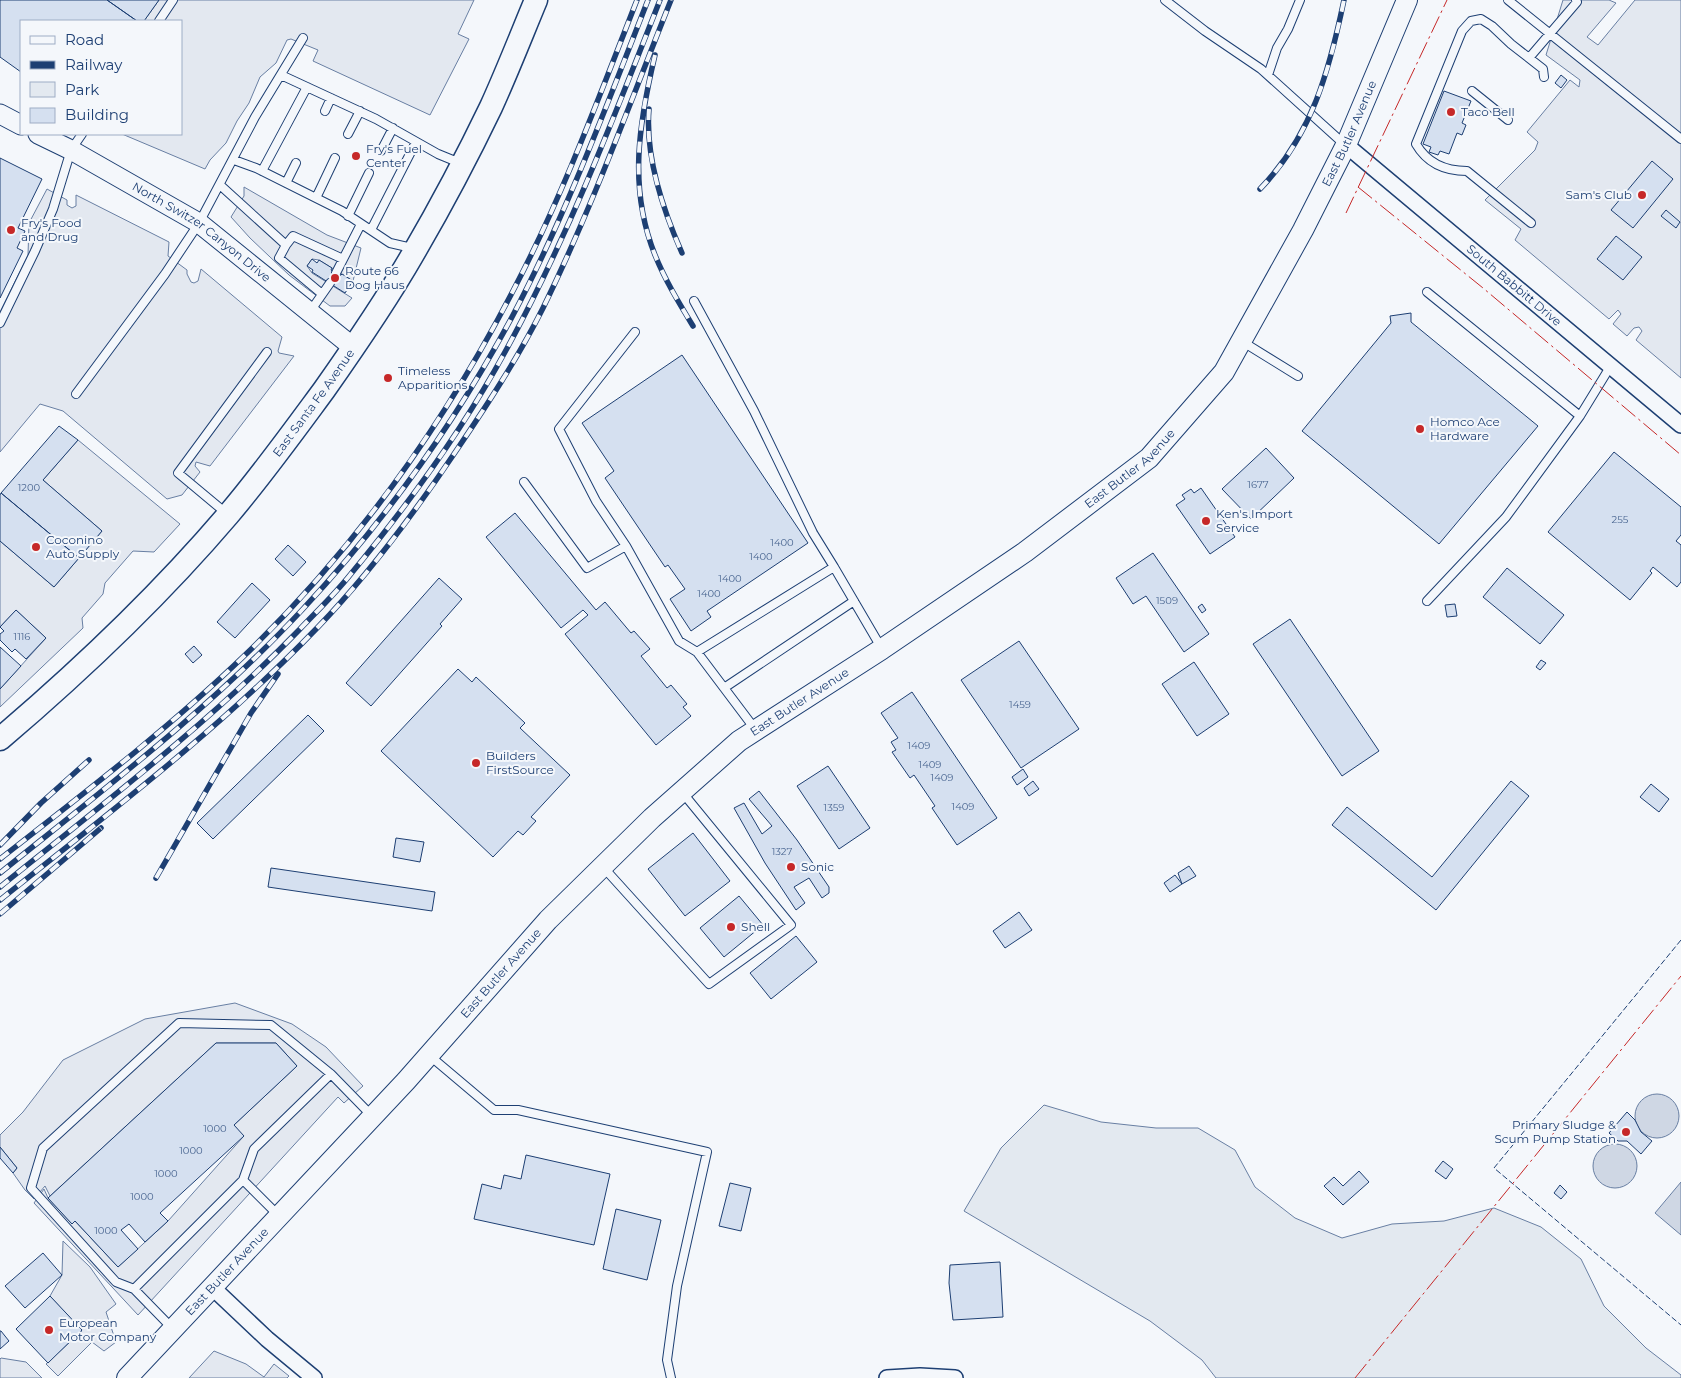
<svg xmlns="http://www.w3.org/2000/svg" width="1681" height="1378" font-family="Montserrat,sans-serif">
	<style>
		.green { fill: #e3e9f0; stroke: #687fa3 }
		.parking { fill: #e3e8f0; stroke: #687fa3 }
		.water { fill: #cfd7e4; stroke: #687fa3 }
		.building { fill: #d5e0f0; stroke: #1d3f73 }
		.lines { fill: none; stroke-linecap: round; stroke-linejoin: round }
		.service-casing { stroke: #1d3f73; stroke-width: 10 }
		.minor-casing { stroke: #1d3f73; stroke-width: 18 }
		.tertiary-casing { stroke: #1d3f73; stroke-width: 21 }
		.secondary-casing { stroke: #1d3f73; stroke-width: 22 }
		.primary-casing { stroke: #1d3f73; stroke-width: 25 }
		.service { stroke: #f4f7fb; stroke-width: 8 }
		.minor { stroke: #f4f7fb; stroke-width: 15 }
		.tertiary { stroke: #f4f7fb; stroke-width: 19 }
		.secondary { stroke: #f4f7fb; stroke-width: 20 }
		.primary { stroke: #f4f7fb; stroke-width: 22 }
		.rail-casing { stroke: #1d3f73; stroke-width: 5.5 }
		.rail { stroke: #f4f7fb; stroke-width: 4; stroke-dasharray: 11; stroke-linecap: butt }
		.fence { stroke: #1d3f73; stroke-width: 1; stroke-dasharray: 6 2.5; stroke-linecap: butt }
		.power { stroke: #c62828; stroke-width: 1; stroke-dasharray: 18 4 2.5 4; stroke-linecap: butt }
		.poi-dot { fill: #c62828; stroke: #f4f7fb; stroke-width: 2 }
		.labels { text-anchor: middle; stroke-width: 4; stroke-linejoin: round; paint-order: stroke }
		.number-label { font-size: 10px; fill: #4b6792 }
		.poi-label { font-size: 12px; fill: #1d3f73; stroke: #f4f7fb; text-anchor: start }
		.street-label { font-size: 12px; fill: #1d3f73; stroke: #f4f7fb }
	</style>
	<rect width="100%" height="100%" fill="#f4f7fb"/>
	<path class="green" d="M1044,1105L1101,1122L1156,1128H1198L1235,1150L1255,1187L1295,1218L1342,1238L1392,1224L1444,1221L1494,1208L1541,1227L1581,1259L1604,1306L1646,1348L1681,1375V1378H1216L1202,1360L1150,1321L964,1211L1001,1148Z"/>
	<path class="parking" d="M159,0H474L458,34L469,39L430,115L313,61L318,50L291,39L287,40L276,63L260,77L249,103L237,121L226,143L210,160L205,169L122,134H181V21H144Z
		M1563,0H1609L1616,3L1587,37L1598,45L1635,0H1681V378L1636,340L1642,331L1639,327L1634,328L1627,336L1613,324L1621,314L1618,310L1609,319L1515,240L1521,229L1485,200L1535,150L1538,142L1527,132L1570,80L1579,87L1580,80L1546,55Z
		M244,187L327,235L361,248L353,281L319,260L312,259L307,266L312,273L352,298L345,306H330L289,275L250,238L231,217L244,196Z
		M47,189L67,200V205L72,208L76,206V195L169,242L168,256L187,270V274L191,282L194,283L198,281L201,269L282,337L278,351L279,353L294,356L210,466L196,462L195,466L200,472L182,495L167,499L63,411L40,404L0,452V312L28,255L29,223Z
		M78,440L180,524L154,552L133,551L105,583L103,594L82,618L83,628L0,707V689L46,638L16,610L0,627V541L54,587L102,531L43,480Z
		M235,1003L292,1024L326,1047L363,1086L344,1103L338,1097L138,1315L34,1203L44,1189L48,1198L72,1224L75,1221L118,1267L168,1221L243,1137L234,1125L297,1066L276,1043H216L50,1196L45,1186L34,1199L25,1190L13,1173L17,1168L0,1147V1135L23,1112L63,1060L145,1019Z
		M63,1241L90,1267L116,1304L106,1312L116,1342L104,1351L92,1342L58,1376L46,1364L82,1331L50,1296L62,1275Z
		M214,1351L246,1364L264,1377L274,1364L289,1376L287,1378H189Z
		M1,1358L26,1362L42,1378H0V1359Z"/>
	<path class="water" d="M1635 1116a22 22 0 1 1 44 0a22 22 0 1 1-44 0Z
		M1593 1166a22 22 0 1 1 44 0a22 22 0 1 1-44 0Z
		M1681,1182V1235L1655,1213Z"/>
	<path class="building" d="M0,0H107L137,21H21V72L0,57Z
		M107,0H159L144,21H137Z
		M1561,75L1567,80L1561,88L1555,83Z
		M1444,91L1471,101L1462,123L1466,125L1462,135L1457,133L1449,154L1440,151L1438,155L1429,152L1431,147L1423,144Z
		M0,158L42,179L18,228L25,231L17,248L23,251L0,298Z
		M1652,161L1673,179L1633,228L1611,210Z
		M1666,210L1680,222L1676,228L1661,216Z
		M1616,236L1642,257L1623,280L1597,259Z
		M312,259L317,263L319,260L332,268L331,270L340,276L342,274L353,281L345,293L312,272L313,270L307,266Z
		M1411,313V322L1538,426L1439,544L1302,431L1391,323L1390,316Z
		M682,355L808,543L707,611L711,617L691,631L670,599L685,589L668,565L665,567L605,478L614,471L582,423Z
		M59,426L78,440L43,480L102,531L79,558L1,493Z
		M1266,448L1294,478L1251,519L1222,489Z
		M1614,452L1681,507V535L1676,541L1681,545V582L1677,587L1653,567L1650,571L1652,573L1630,600L1548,532Z
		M1201,488L1235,537L1210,554L1176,505L1185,499L1182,495L1191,489L1194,493Z
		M1,493L79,558L54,587L0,541V495Z
		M515,513L596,610L605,602L631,633L634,631L650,649L641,656L667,688L671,685L687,704L683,707L691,716L656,745L565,634L588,615L583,610L561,628L486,537Z
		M288,545L306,562L293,576L275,559Z
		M1153,553L1209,634L1184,652L1146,596L1133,604L1116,578Z
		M1507,568L1564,615L1540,644L1483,597Z
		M439,578L462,599L440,624L442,626L371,706L346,683Z
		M252,583L270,600L235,638L217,622Z
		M1202,604L1206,610L1202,613L1198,607Z
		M1455,604L1457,616L1447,617L1445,605Z
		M16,610L46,638L26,659L15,649L12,652L0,640V634L4,631L0,627Z
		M1290,619L1379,751L1342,776L1253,644Z
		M1019,641L1079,729L1021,768L961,680Z
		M194,646L202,655L193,663L185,654Z
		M0,647L21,666L0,689Z
		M1541,660L1546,663L1540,670L1536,667Z
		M1194,662L1229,714L1197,736L1162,684Z
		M458,669L472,682L476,677L525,723L520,728L570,775L531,817L536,821L523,835L518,831L493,857L381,751Z
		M912,692L997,818L957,845L932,808L935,806L914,775L910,778L892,752L896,750L891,742L898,738L881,713Z
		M308,715L324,731L213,839L197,823Z
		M828,766L870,828L839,849L797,786Z
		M1023,769L1028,777L1017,785L1012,777Z
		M1033,781L1039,789L1029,796L1024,788Z
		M1511,781L1529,796L1436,910L1332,825L1347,807L1432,877Z
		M1651,784L1669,799L1659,812L1640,797Z
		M759,791L797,840L829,887V893L822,898L809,878L794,887L805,903L796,910L765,863L734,808L744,803L762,834L772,826L749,799Z
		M693,833L730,881L685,916L648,869Z
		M396,838L424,842L420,862L393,857Z
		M1189,866L1196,876L1182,884L1178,873Z
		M271,868L435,892L432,911L268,887Z
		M1175,875L1182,884L1170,892L1164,883Z
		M739,896L763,925L724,957L700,928Z
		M1019,912L1032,930L1005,948L993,931Z
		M796,936L817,962L771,999L750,973Z
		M216,1043H276L297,1066L234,1125L244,1136L160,1213L168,1221L145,1242L129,1224L121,1230L138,1249L118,1267L75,1221L72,1224L48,1198Z
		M1627,1112L1635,1120L1641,1132L1652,1141L1641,1154L1627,1141H1618L1609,1133Z
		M0,1147L17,1168L13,1173L0,1158Z
		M526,1155L610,1174L594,1245L474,1219L482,1184L501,1189L504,1175L521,1179Z
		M1443,1161L1453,1169L1446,1179L1435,1171Z
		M1359,1171L1369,1182L1343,1205L1324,1186L1334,1177L1343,1186Z
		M730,1183L751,1188L741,1231L719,1226Z
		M1560,1185L1567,1192L1561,1199L1554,1193Z
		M616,1209L661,1220L647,1280L603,1269Z
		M43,1253L62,1275L25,1308L5,1286Z
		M1000,1262L1003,1317L953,1320L949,1283L950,1265Z
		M50,1296L82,1330L48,1363L16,1329Z
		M0,1331H1L9,1341L0,1349Z"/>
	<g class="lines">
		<defs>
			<path id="service" d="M1165,0L1205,31L1261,69L1344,144
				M1508,0L1681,139
				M159,21L173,0
				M1529,58L1577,2L1576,0
				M281,75L376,119L438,154L460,163
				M1268,75L1277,48L1288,29L1300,0
				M1472,91L1508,120
				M325,111L331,98
				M348,134L360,111
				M381,151L393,128
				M234,160L256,168L342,211L390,243L412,248
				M262,171L307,87
				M286,183L296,163
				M220,185L286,245L293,236L343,259
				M316,198L335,158
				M348,216L369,173
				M1531,223L1467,171C1445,171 1427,163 1416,144L1462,31L1471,21L1481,19L1492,26L1511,44L1543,69L1544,77
				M371,230L416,142
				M286,245L279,258L322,294
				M336,273L361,224
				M1427,292L1580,416
				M694,301L754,411L813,533L834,567
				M309,313L330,283
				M0,323L35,251L53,209L71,150L82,134
				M635,332L559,429L596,501L626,546L679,641L697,652
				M1243,342L1298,376
				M76,394L165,274L199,223L255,117L303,38
				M524,482L587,568L626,546
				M226,513L178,473L267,352
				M1427,601L1506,517L1580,416L1610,367
				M724,688L854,601
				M755,729L697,652L834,567L882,649
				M604,868L709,984L791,925L682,792
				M430,1056L494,1110H518L707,1152L677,1286L667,1360L671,1378
				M243,1180L279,1216
				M134,1289L116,1282L31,1188L43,1148L179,1023L271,1025L331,1074
				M172,1328L134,1289L243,1180L254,1149L331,1074L372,1116"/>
			<g id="minor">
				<path id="s1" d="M1346,145L1681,425"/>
				<path d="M213,1288L267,1339L314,1378"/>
				<path d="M887,1378L920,1376L955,1378"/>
			</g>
			<g id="tertiary">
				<path d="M0,114L21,125"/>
				<path id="s2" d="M38,134L71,150L199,223L354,348"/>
			</g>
			<g id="secondary">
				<path id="s3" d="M127,1378L406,1081L548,920L652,818L739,741L882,649L1025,552L1149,458L1224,372L1303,230L1346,145L1407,0"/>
			</g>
			<g id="primary">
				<path id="s4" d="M0,739C81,670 159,596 228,515C262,475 293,432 324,390C355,346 386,301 413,254C441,206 467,157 491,107C507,72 521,36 536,0"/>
			</g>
		</defs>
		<use href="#service" class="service-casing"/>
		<use href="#minor" class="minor-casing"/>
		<use href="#tertiary" class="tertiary-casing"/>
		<use href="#secondary" class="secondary-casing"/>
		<use href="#primary" class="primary-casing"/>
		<use href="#service" class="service"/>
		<use href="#minor" class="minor"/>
		<use href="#tertiary" class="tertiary"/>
		<use href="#secondary" class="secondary"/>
		<use href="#primary" class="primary"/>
		<defs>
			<path id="rail" d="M655,55C639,123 628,188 655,255C665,280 679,303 693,326
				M649,109C645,157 663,210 682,253
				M1260,189C1312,135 1329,72 1344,0
				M0,845L41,803L89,760
				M0,859C83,794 168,729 244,656C354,550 445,423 515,287C563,195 599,97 637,0
				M0,873C104,789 211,708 302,610C384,522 455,423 512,317C566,215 606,107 648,0
				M156,878L251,713L278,674
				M0,887C103,804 208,724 300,629C317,611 335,594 350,575C407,506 462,431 505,352C567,239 613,120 660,0
				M0,900C109,813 221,728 318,627C370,573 415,512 456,451C487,405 518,358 543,308C592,208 630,103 671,0
				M0,914L101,828"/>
		</defs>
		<use href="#rail" class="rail-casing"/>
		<use href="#rail" class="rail"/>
		<path class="fence" d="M1681,940L1494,1168L1681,1325"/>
		<path class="power" d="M1358,187L1483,288L1681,455
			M1346,213L1447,0
			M1355,1378L1681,976"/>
	</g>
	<g class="poi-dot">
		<circle cx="1451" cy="112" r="5"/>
		<circle cx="356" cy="156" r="5"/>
		<circle cx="1642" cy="195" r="5"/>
		<circle cx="11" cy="230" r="5"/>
		<circle cx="335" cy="278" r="5"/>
		<circle cx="388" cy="378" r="5"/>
		<circle cx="1420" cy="429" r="5"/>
		<circle cx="1206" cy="521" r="5"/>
		<circle cx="36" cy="547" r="5"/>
		<circle cx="476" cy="763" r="5"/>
		<circle cx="791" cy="867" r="5"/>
		<circle cx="731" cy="927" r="5"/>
		<circle cx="1626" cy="1132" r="5"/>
		<circle cx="49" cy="1330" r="5"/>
	</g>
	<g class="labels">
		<g class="number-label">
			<text x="1258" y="488">1677</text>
			<text x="29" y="491">1200</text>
			<text x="1620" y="523">255</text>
			<text x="782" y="546">1400</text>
			<text x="761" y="560">1400</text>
			<text x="730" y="582">1400</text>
			<text x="709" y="597">1400</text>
			<text x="1167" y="604">1509</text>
			<text x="22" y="640">1116</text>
			<text x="1020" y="708">1459</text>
			<text x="919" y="749">1409</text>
			<text x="930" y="768">1409</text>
			<text x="942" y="781">1409</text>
			<text x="963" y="810">1409</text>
			<text x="834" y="811">1359</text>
			<text x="782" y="855">1327</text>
			<text x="215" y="1132">1000</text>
			<text x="191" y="1154">1000</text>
			<text x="166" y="1177">1000</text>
			<text x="142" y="1200">1000</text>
			<text x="106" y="1234">1000</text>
		</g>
		<g class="poi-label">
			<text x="1461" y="116">Taco Bell</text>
			<text x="366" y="153">Fry's Fuel<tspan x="366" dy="14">Center</tspan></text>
			<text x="1632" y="199" text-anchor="end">Sam's Club</text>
			<text x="21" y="227">Fry's Food<tspan x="21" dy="14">and Drug</tspan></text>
			<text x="345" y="275">Route 66<tspan x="345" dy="14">Dog Haus</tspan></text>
			<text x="398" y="375">Timeless<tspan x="398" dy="14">Apparitions</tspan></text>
			<text x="1430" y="426">Homco Ace<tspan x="1430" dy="14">Hardware</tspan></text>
			<text x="1216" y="518">Ken's Import<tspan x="1216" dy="14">Service</tspan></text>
			<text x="46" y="544">Coconino<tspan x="46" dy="14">Auto Supply</tspan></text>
			<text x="486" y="760">Builders<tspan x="486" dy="14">FirstSource</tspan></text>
			<text x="801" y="871">Sonic</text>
			<text x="741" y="931">Shell</text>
			<text x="1616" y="1129" text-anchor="end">Primary Sludge &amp;<tspan x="1616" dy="14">Scum Pump Station</tspan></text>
			<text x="59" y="1327">European<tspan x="59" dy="14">Motor Company</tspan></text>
		</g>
		<g class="street-label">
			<text dy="4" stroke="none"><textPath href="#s3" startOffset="1766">East Butler Avenue</textPath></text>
			<text dy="4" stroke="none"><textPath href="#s2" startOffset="191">North Switzer Canyon Drive</textPath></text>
			<text dy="4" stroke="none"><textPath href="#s1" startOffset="219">South Babbitt Drive</textPath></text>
			<text dy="4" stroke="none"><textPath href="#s4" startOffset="461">East Santa Fe Avenue</textPath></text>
			<text dy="4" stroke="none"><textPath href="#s3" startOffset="1361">East Butler Avenue</textPath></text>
			<text dy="4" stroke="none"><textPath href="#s3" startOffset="956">East Butler Avenue</textPath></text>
			<text dy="4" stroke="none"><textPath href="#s3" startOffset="551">East Butler Avenue</textPath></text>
			<text dy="4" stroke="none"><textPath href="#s3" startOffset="146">East Butler Avenue</textPath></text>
		</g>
	</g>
	<rect x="20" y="20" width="162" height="115" fill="#f4f7fb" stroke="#9eadc5"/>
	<rect x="30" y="36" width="25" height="8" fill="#f4f7fb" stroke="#9eadc5"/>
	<text x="65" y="45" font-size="15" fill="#1d3f73">Road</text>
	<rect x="30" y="61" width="25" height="8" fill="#1d3f73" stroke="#9eadc5"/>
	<text x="65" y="70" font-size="15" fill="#1d3f73">Railway</text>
	<rect x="30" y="82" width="25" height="15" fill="#e3e9f0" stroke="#9eadc5"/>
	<text x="65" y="95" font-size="15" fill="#1d3f73">Park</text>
	<rect x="30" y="108" width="25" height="15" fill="#d5e0f0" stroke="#9eadc5"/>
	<text x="65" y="120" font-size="15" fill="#1d3f73">Building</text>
</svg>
